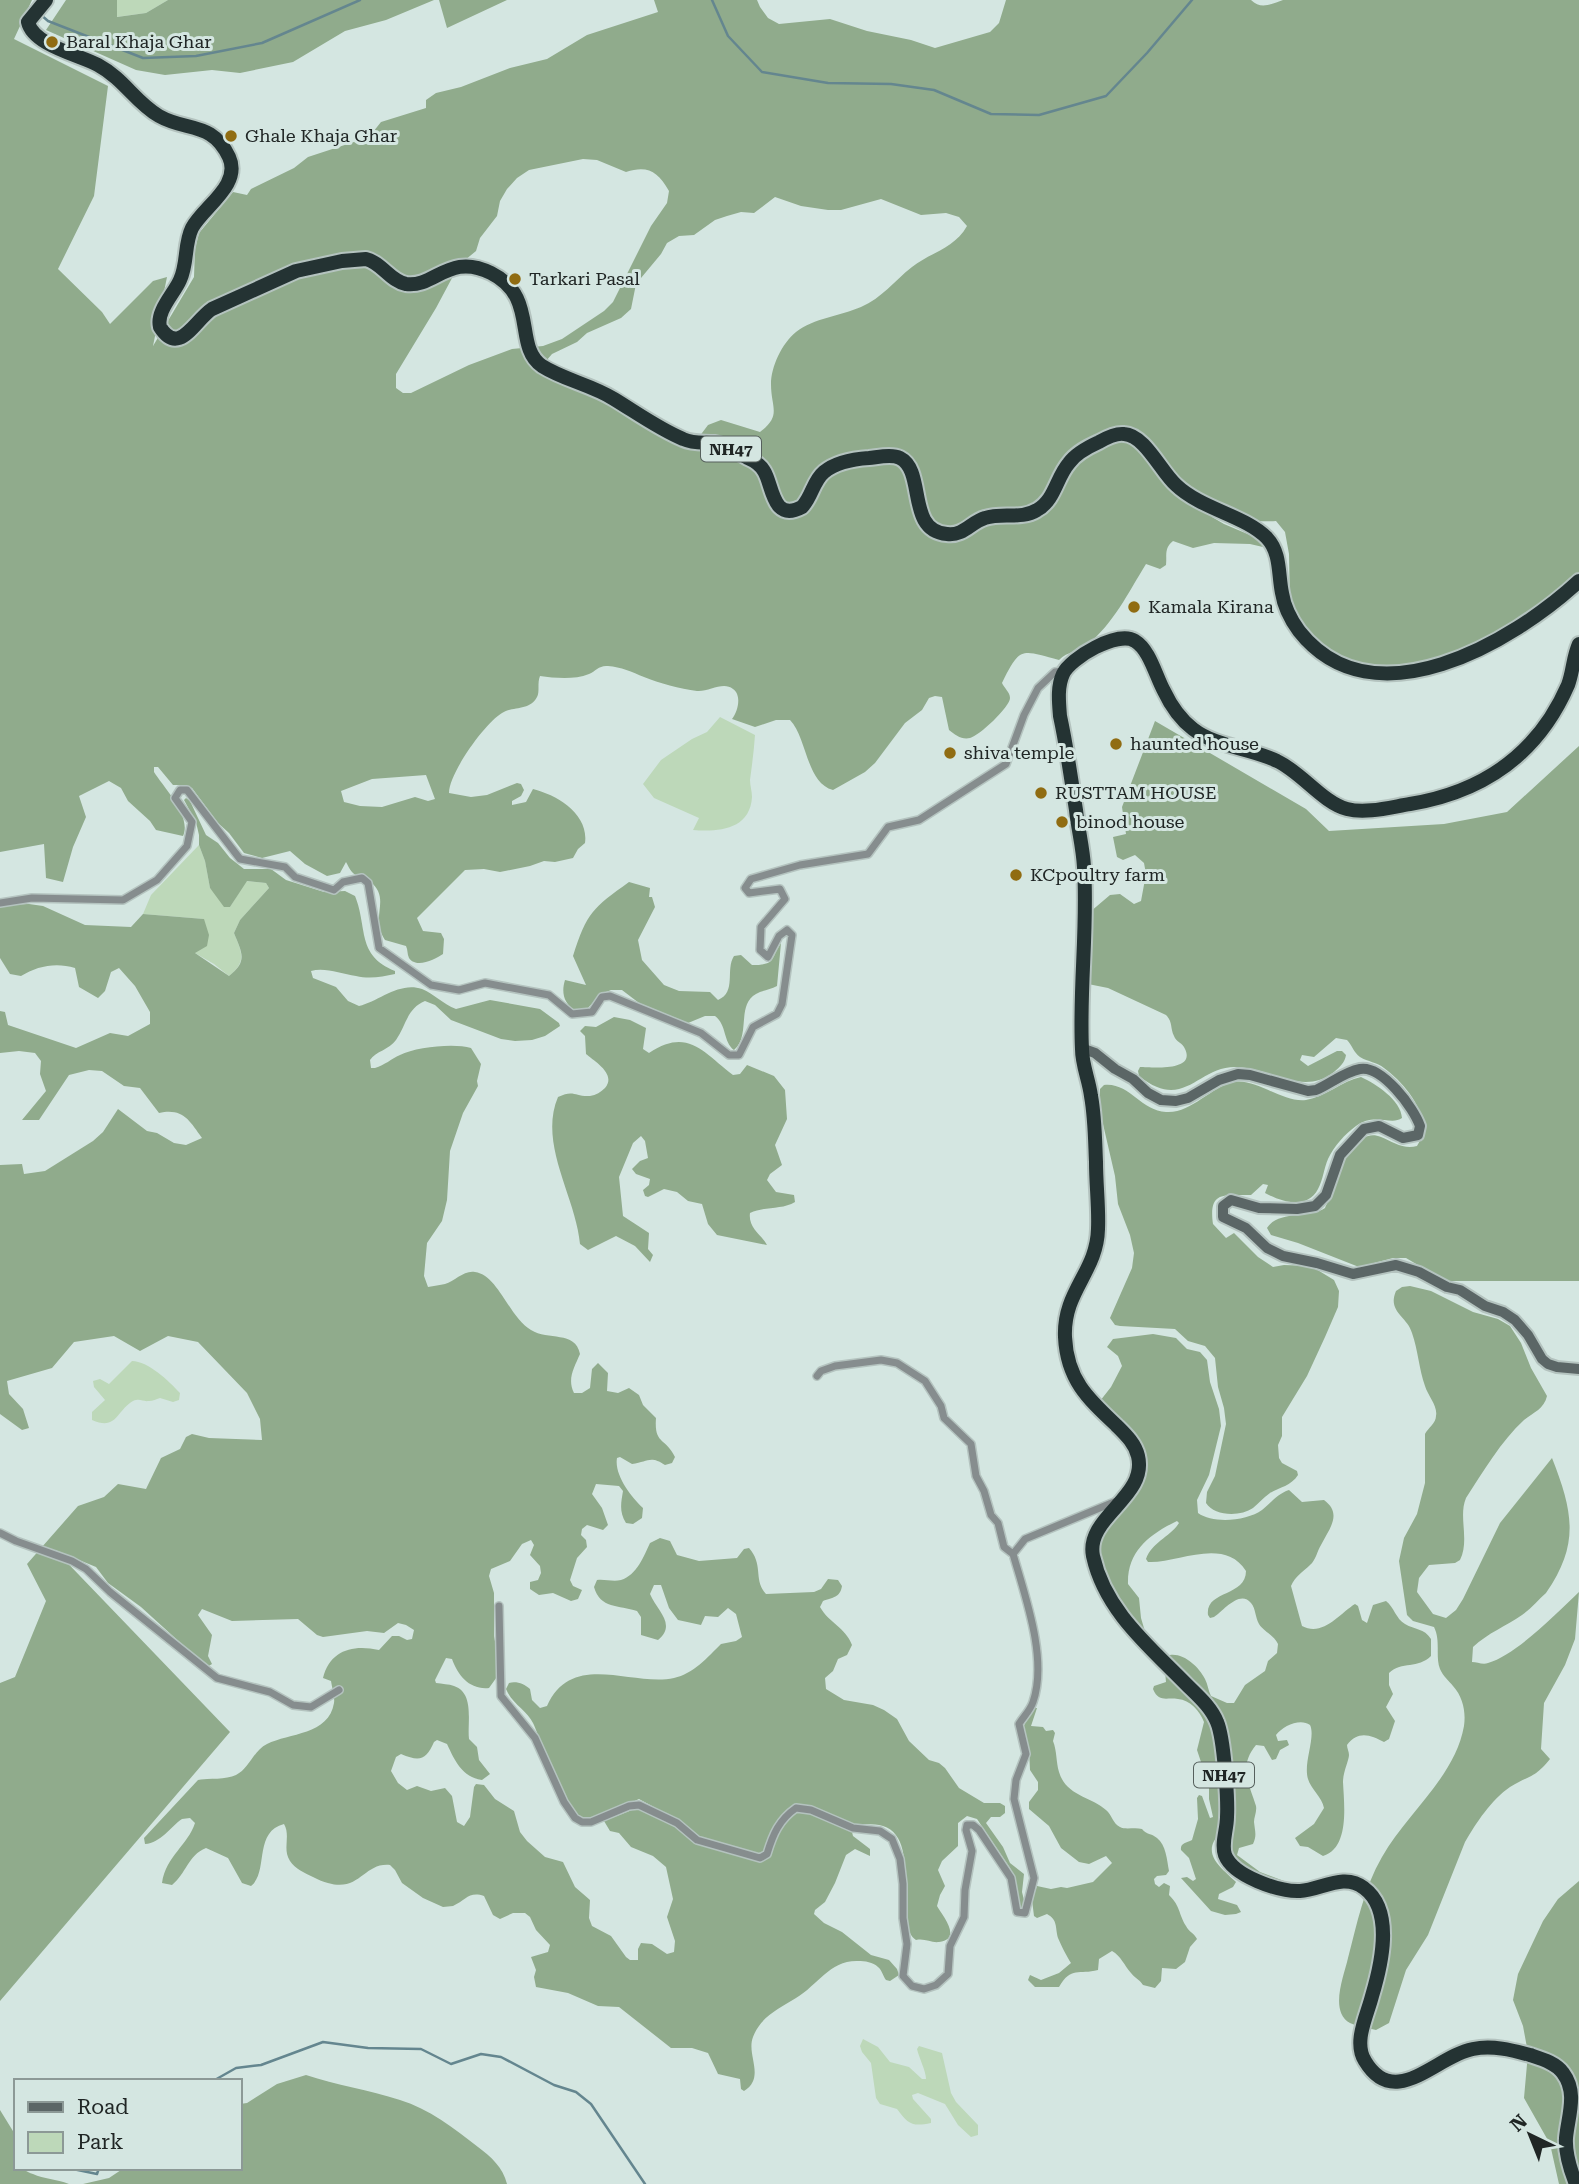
<svg xmlns="http://www.w3.org/2000/svg" width="1579" height="2184" font-family="'Roboto Serif',serif">
	<style>
		.green { fill: #bdd8b9 }
		.forest { fill: #90ab8c; fill-rule: evenodd }
		.lines { fill: none; stroke-linecap: round; stroke-linejoin: round }
		.stream { stroke: #64868f; stroke-width: 2.5 }
		.street-casing { stroke: #b4c3bf; stroke-width: 10 }
		.secondary-casing { stroke: #b4c3bf; stroke-width: 14 }
		.highway-casing { stroke: #b4c3bf; stroke-width: 18 }
		.street { stroke: #868d8e; stroke-width: 7 }
		.secondary { stroke: #5b6666; stroke-width: 10 }
		.highway { stroke: #243333; stroke-width: 14 }
		.poi-dot { fill: #906c12; stroke: #d4e6e1; stroke-width: 2.5 }
		.labels { text-anchor: middle; stroke-width: 6; stroke-linejoin: round; paint-order: stroke }
		.shield { fill: #d4e6e1; stroke: #56605d; stroke-width: 2 }
		.shield-label { font-size: 16px; font-weight: bold; fill: #202625 }
		.poi-label { font-size: 18px; fill: #202625; stroke: #d4e6e1; text-anchor: start }
	</style>
	<rect width="100%" height="100%" fill="#d4e6e1"/>
	<path class="green" d="M117,0H168L146,13L116,17Z
		M720,717L755,735C754,750 752,765 750,780C750,786 752,791 752,797C750,830 718,832 693,830L699,818L654,798L643,784L661,760L692,739L707,732Z
		M199,845L205,861L210,888L230,907L246,881L266,883L269,888L240,920L234,933C242,953 247,961 229,976L214,964L195,953L204,919L143,914L151,895Z
		M132,1361C148,1361 169,1381 180,1393L179,1400L173,1402L160,1398C156,1399 153,1401 149,1401C142,1402 141,1398 133,1401C116,1411 117,1431 92,1420V1412L105,1400L94,1387L93,1381L100,1379L109,1384Z
		M863,2039L878,2047L890,2062L909,2067L922,2079H926C926,2071 919,2058 917,2049L919,2046L942,2053L951,2093L956,2102L978,2125V2135L971,2137L958,2125L945,2104L918,2093L912,2095L913,2099L931,2119V2123C912,2127 908,2124 897,2109L880,2104L876,2098L871,2063L862,2052L860,2046Z"/>
	<path class="forest" d="M0,0H32L14,39L108,86L94,196L58,269L102,312L110,324L153,281L167,277L153,346L194,277L195,249L199,233L233,192L247,195L251,189L294,168L308,157L369,137L381,122L426,108V100L436,93L461,87L510,68L547,59L587,35L658,12L654,0H757L760,7L768,18L779,24L830,19L867,31L911,40L935,48L990,32L999,23L1006,0H1251C1261,10 1271,4 1283,0H1579V579L1492,646L1423,670H1352L1305,633L1290,605L1289,554L1285,532L1276,521C1258,522 1232,521 1216,511L1212,517L1224,524L1264,541L1263,547L1250,544L1214,543L1193,548L1173,541C1164,548 1167,555 1166,565L1160,569L1146,564C1128,593 1114,623 1087,645C1078,652 1068,651 1059,660C1021,650 1020,646 1002,683C1004,688 1010,692 1010,698C1010,707 979,736 970,738C962,740 955,735 949,730L942,697L935,696L929,698L922,710L905,723L875,763L865,772L833,790C806,783 807,737 790,720H776L755,727L732,719C738,712 742,695 733,689C723,681 709,692 697,691C680,689 659,683 644,677C632,672 621,667 608,666C599,665 596,671 589,674C574,680 555,678 540,676C537,683 540,692 537,697C530,711 513,706 502,713C485,723 449,773 449,793L471,797L487,795L517,783L521,784L524,790L521,796L512,801V805L526,802L533,789C557,795 589,814 585,843L578,849L573,858L555,862L544,861L530,866L500,872L484,869L465,870L417,918L423,931L441,933L444,939L443,954C436,959 416,969 409,958C407,954 408,950 406,946L385,940C372,920 385,906 378,891C371,877 360,880 352,872C349,869 348,865 346,862L340,873L327,876L305,864L290,851L262,858L244,853L229,833L218,823L192,788L185,785H173L158,767H154V772C164,788 192,816 183,836L156,830L150,821L128,801L121,788L109,781L79,796L86,817L73,847L63,882L46,878L44,844L0,852ZM583,159L597,160L626,172C647,165 658,171 669,191L667,203L651,226L613,302L604,311L562,339L543,346L512,349L469,365L411,393H403L396,388V374L436,308L459,265L476,251L480,238L497,216L500,201L507,189L517,178L529,170ZM775,197L801,206L828,210H841L881,199L921,215L946,213L959,217L967,226C954,249 931,252 912,267C894,281 882,298 861,307C840,316 814,318 796,332C782,343 771,367 771,384C771,408 782,415 760,432L721,420L708,425L699,437L669,428L648,411L633,407L551,367L546,361L552,354L577,342L587,333L621,318L631,309L636,284L661,254L667,243L679,236L694,235L715,220L727,216L741,212L754,213ZM426,775L435,799L428,801L415,797L382,807L360,806L344,802L341,791L372,779Z
		M66,0H117V17L146,13L168,0H434L386,20L345,31L293,62L240,73L212,70L165,75L136,70L46,30Z
		M439,0H507L447,28Z
		M1155,721L1306,809L1329,831L1444,824L1507,812L1579,746V1281H1445L1406,1258H1393L1359,1267L1298,1243L1271,1235L1267,1228C1278,1210 1309,1219 1325,1208C1335,1190 1349,1124 1381,1137C1393,1142 1404,1150 1417,1146C1435,1119 1406,1084 1384,1068C1377,1062 1368,1062 1360,1057C1354,1053 1352,1045 1347,1040L1336,1038L1314,1057L1302,1055L1300,1060L1308,1066L1337,1051H1342L1346,1055C1345,1062 1340,1067 1334,1072C1302,1097 1271,1067 1235,1067C1197,1067 1184,1112 1139,1076L1138,1071L1140,1067C1151,1067 1196,1072 1185,1049C1183,1043 1176,1042 1174,1036C1170,1028 1173,1022 1166,1015L1108,988L1088,984L1090,912L1110,895L1120,894L1134,904L1141,901L1146,874L1144,863L1135,855L1123,860L1117,857L1113,837L1126,834L1122,807Z
		M186,798L190,801L206,835L218,843L230,858L244,869H271L286,880L324,892L345,891L355,896C368,928 356,955 395,971V974C382,977 369,979 356,976C341,974 325,967 311,971L313,978L336,987L348,1001L359,1006C379,1001 400,981 422,989C434,994 443,1004 456,1009L490,1000L540,1009L559,1023L560,1026L545,1036L532,1040L515,1041L501,1039L451,1020L435,1005L425,1001C407,1008 406,1026 396,1040C389,1050 376,1051 370,1060L371,1068H375C385,1065 391,1059 400,1055C416,1047 454,1043 471,1048L481,1064L477,1081L478,1086L463,1113L450,1151L447,1200L442,1221L427,1243L424,1276L428,1287C434,1286 440,1285 445,1284C455,1281 464,1270 475,1272C498,1275 509,1317 531,1330C548,1341 575,1330 580,1354C574,1368 567,1379 574,1393H582L590,1388L592,1369L598,1363L608,1373L607,1391L618,1393L629,1388L639,1395L643,1405L656,1418C654,1445 665,1437 675,1457L672,1463L665,1465C650,1455 648,1462 632,1464L620,1457L617,1458C614,1475 631,1497 643,1508L642,1518L633,1524L626,1523C619,1512 621,1503 623,1491L619,1486L596,1484L592,1494L602,1508L608,1525L603,1530L587,1525L582,1529L581,1535L586,1540L587,1547L577,1558L570,1580L573,1586L582,1590L578,1599L571,1601L553,1593L539,1595L530,1589V1582L538,1580L541,1573L540,1566L530,1555L534,1545L531,1540L522,1544L510,1561L491,1569L489,1576L494,1593V1636L500,1668L499,1674L489,1688C470,1690 458,1676 452,1659L446,1658L435,1680L436,1683C442,1684 449,1684 454,1686C475,1693 467,1723 469,1739L477,1747L479,1760L490,1774L482,1780C462,1777 455,1761 447,1744L437,1740L434,1742C426,1760 420,1762 401,1754L396,1757L391,1771L398,1783L407,1790L417,1786L431,1791L445,1788L452,1796L457,1822L464,1826L470,1817L474,1787L476,1784L484,1785L495,1799L514,1811L520,1832L527,1841L545,1857L563,1862L575,1887L590,1900L589,1918L592,1926L611,1936L626,1957L630,1960H638V1949L641,1943L652,1944L667,1954L674,1952L675,1941L667,1917L673,1899L666,1867L653,1856L631,1847L619,1833L610,1831L604,1821L637,1808L681,1830L685,1824L639,1799C628,1804 598,1819 588,1819C563,1820 543,1743 533,1723C527,1710 512,1704 506,1689L509,1683C517,1681 524,1684 530,1689L532,1700L540,1708L547,1706C572,1650 632,1687 674,1678C693,1674 708,1657 721,1644L736,1641L742,1637L736,1614L728,1608L718,1617L705,1616L701,1625L678,1620L669,1608L661,1585H654L650,1594C657,1611 677,1624 658,1640L641,1635V1617L637,1611C619,1605 600,1609 594,1587L597,1580C605,1579 613,1582 621,1580C637,1575 644,1556 650,1543L660,1538L670,1541L677,1555L699,1561L737,1558L744,1549L749,1548C764,1565 753,1580 766,1594L814,1592L821,1589L828,1579L838,1580L842,1586C840,1598 833,1597 823,1601L820,1607C829,1623 845,1627 852,1645L847,1655L838,1659L833,1671L825,1678L826,1689L844,1700L873,1705L884,1710L897,1719L909,1741L929,1760L939,1763L945,1768L959,1788L984,1803H1000L1005,1806V1813L1000,1817H991L986,1823L1003,1847L1010,1863L1024,1874L1022,1892L1025,1904L1022,1908L1019,1907L1015,1880L1010,1868L977,1819L967,1816L958,1823V1846L942,1861L938,1870L945,1886L940,1895L937,1906C942,1915 963,1939 939,1942C931,1943 925,1938 916,1940C892,1924 923,1838 883,1826C873,1823 860,1825 850,1824L853,1836L870,1849V1856L855,1849L846,1855L835,1883L825,1902L815,1910L814,1914L824,1923L842,1932L871,1955L889,1960L897,1969L899,1975L890,1981L886,1980C883,1976 882,1970 878,1967C873,1962 865,1961 858,1961C830,1960 818,1985 796,1998C779,2009 761,2016 753,2037C746,2055 766,2077 744,2091L741,2089L740,2079L718,2074L708,2053L692,2048H671L619,2007L598,2006L568,1993L536,1987L534,1977L536,1970L531,1957L548,1952L550,1945L536,1930L530,1917L525,1913H513L500,1919L493,1915L484,1896C469,1891 466,1900 453,1906L443,1907L423,1898L402,1883L395,1870L390,1865C360,1862 360,1901 313,1877C305,1873 295,1869 290,1861C282,1849 291,1836 284,1824C253,1832 269,1872 251,1886L242,1883L228,1858L206,1848C188,1855 186,1874 172,1885L162,1883C166,1856 188,1845 195,1823L190,1818L182,1819C170,1827 161,1843 145,1844L144,1838L198,1780C209,1778 226,1780 236,1775C249,1769 253,1751 267,1744C289,1733 329,1735 334,1703C335,1697 332,1688 331,1681L323,1678C330,1650 353,1644 379,1650L392,1636H399L407,1640L412,1639L414,1630L406,1625L398,1623L384,1633L367,1631L323,1637L317,1635L298,1619L232,1621L202,1609L198,1615L212,1635L208,1656L212,1664L207,1667L141,1607L108,1583L96,1567L55,1550L230,1732L0,2001V1683L15,1677L46,1601L27,1564L78,1506L104,1497L118,1484L146,1489L161,1458L180,1449L186,1437L192,1434L209,1438L262,1440L260,1419L247,1393L198,1342L168,1336L140,1351L114,1336L74,1342L52,1368L7,1381L9,1394L23,1409L29,1428L22,1430L0,1414V1165L22,1164L24,1174L45,1171L93,1141L103,1132L118,1109L147,1131L157,1133L174,1143L186,1145L202,1138C189,1120 183,1108 159,1113L140,1088L124,1086L102,1071L89,1070L69,1075L39,1120H22L46,1091L40,1074L41,1061L35,1053L19,1051L0,1053V1011L5,1012L8,1025L76,1048L110,1033L128,1036L150,1024V1012L135,986L119,968L111,972L105,991L98,998L79,987L75,968C56,962 37,966 21,976L10,974L0,958V905L29,904L43,906L85,925L131,927L143,914L204,919L209,935L207,946L195,953L229,976C248,961 242,953 234,933L240,920L269,888L266,883L247,881L230,907H224L210,888L205,861L199,845V835L196,822L184,800Z
		M629,882L650,888L649,897H652L655,907L638,940L642,960L664,985L679,991L710,992L718,1000C737,992 725,970 734,956L741,955L752,965C777,965 770,959 781,943L777,986C770,990 763,990 756,994C736,1005 751,1036 734,1050C723,1042 727,1025 715,1016H705L688,1023L639,1003L622,990H611L601,994L586,1010L575,1011C564,1003 561,993 565,980L586,985L573,956C587,912 593,908 629,882Z
		M614,1017L630,1020L646,1028L643,1049L649,1053C688,1027 703,1052 733,1075L740,1074L747,1065L774,1076L785,1090L787,1119L775,1145L782,1165L770,1174L767,1180L776,1192L794,1195L795,1202C782,1210 765,1206 750,1213C748,1228 761,1234 767,1245L717,1235L708,1224L702,1204L688,1201L677,1192L664,1189L648,1197L645,1196L643,1190L649,1185L650,1179L636,1174L632,1169L640,1161L648,1158L645,1141L641,1136L633,1143L619,1177L623,1216L649,1233L648,1249L653,1255L650,1262L635,1246L616,1236L588,1250L580,1244C576,1197 538,1144 558,1097C574,1089 575,1097 590,1096C596,1095 601,1092 605,1088C617,1074 594,1061 586,1054L585,1036L580,1031L585,1026L596,1027Z
		M1361,1077C1376,1084 1401,1100 1402,1118C1391,1126 1374,1112 1356,1126C1345,1134 1334,1146 1328,1159C1324,1168 1323,1180 1318,1189C1307,1210 1282,1202 1265,1193L1268,1185L1263,1184L1251,1195C1226,1196 1208,1189 1213,1224L1226,1238L1234,1233L1258,1257L1273,1267L1284,1265L1311,1266L1334,1280L1339,1291L1338,1307L1325,1337L1307,1376L1282,1417V1436L1278,1445L1279,1458L1282,1463L1297,1471L1298,1475C1291,1486 1280,1487 1270,1493C1263,1498 1259,1503 1253,1508C1240,1517 1214,1516 1206,1503L1207,1492L1215,1476L1226,1424L1224,1408L1218,1387L1215,1358L1205,1346L1188,1341L1175,1329L1120,1326L1115,1325L1110,1318L1132,1268L1134,1253L1130,1235L1118,1204L1115,1176L1100,1111V1089L1104,1085C1129,1082 1141,1111 1166,1112C1191,1114 1210,1087 1234,1082C1256,1078 1283,1103 1306,1100C1325,1097 1342,1081 1361,1077Z
		M1410,1286L1431,1291L1473,1312L1498,1319L1510,1326L1521,1343L1531,1368L1547,1396C1544,1409 1534,1412 1524,1420C1501,1441 1483,1472 1466,1498C1458,1517 1470,1540 1460,1560L1455,1563L1429,1565L1419,1578L1417,1592L1433,1614L1446,1618L1456,1610L1463,1599L1500,1523L1552,1458C1574,1514 1579,1545 1546,1593C1538,1600 1531,1609 1522,1615C1506,1626 1488,1633 1473,1647L1472,1662C1477,1662 1483,1665 1488,1663C1516,1655 1557,1613 1579,1592L1575,1639L1565,1665L1544,1703L1541,1749L1550,1759C1534,1779 1529,1775 1510,1787C1492,1799 1476,1823 1465,1842L1428,1935L1406,1970L1389,2023L1376,2030C1368,2028 1358,2027 1350,2023C1329,2011 1344,1976 1348,1958C1357,1924 1364,1888 1382,1857C1407,1813 1455,1777 1464,1726C1466,1712 1463,1697 1453,1686C1449,1681 1443,1676 1440,1669C1435,1656 1441,1641 1434,1627L1413,1621L1407,1615L1399,1561L1404,1538L1417,1514L1425,1483V1434C1428,1428 1436,1423 1436,1416C1438,1406 1428,1396 1425,1386C1419,1369 1418,1350 1412,1333C1407,1316 1387,1312 1396,1291L1402,1287Z
		M1153,1334L1176,1338L1187,1349L1200,1352L1207,1360L1210,1382L1219,1409L1221,1426L1209,1475L1197,1500L1198,1513C1213,1524 1247,1521 1262,1510C1271,1503 1277,1494 1289,1490L1302,1502L1324,1500C1343,1514 1329,1529 1321,1545C1317,1551 1316,1560 1310,1565C1302,1573 1296,1575 1291,1586L1302,1626C1323,1637 1339,1614 1355,1604L1358,1606L1362,1620L1367,1623L1373,1605L1386,1601C1394,1607 1396,1619 1405,1624C1415,1630 1424,1628 1431,1639V1656C1418,1669 1402,1661 1389,1673V1685L1393,1694L1386,1707L1395,1721L1389,1739L1384,1742C1371,1735 1358,1730 1347,1745C1347,1748 1349,1752 1349,1755C1349,1760 1343,1772 1343,1782C1344,1804 1350,1848 1323,1856L1308,1847L1300,1846L1295,1838L1314,1824L1324,1808C1322,1797 1311,1789 1308,1779C1303,1763 1316,1737 1310,1725C1300,1718 1283,1726 1276,1735L1278,1741L1287,1740L1289,1745L1280,1750L1276,1759L1272,1760L1264,1746L1256,1745C1238,1767 1249,1783 1256,1806C1257,1812 1254,1817 1254,1822C1255,1831 1257,1836 1253,1844L1239,1848L1237,1855L1260,1872L1284,1881L1287,1884L1284,1887L1232,1862L1231,1836L1220,1833C1200,1854 1221,1867 1236,1882L1233,1887L1219,1894L1218,1899L1237,1905L1241,1912L1236,1914L1225,1915L1211,1911L1181,1878L1187,1877L1193,1881L1196,1879L1189,1858L1181,1850C1180,1843 1186,1843 1192,1840L1198,1819L1197,1798L1199,1795L1202,1796L1210,1818L1213,1817L1209,1799V1785L1202,1775L1201,1762L1197,1750L1204,1722C1200,1711 1190,1700 1178,1699C1166,1697 1159,1703 1153,1689L1154,1686L1166,1682C1165,1672 1164,1663 1170,1655C1184,1653 1199,1667 1205,1679C1208,1685 1208,1690 1211,1696L1227,1703H1234L1245,1685L1265,1671L1268,1661L1277,1653L1278,1644C1273,1634 1264,1632 1259,1624C1255,1617 1256,1609 1251,1603C1240,1589 1223,1611 1214,1617L1210,1618L1208,1615C1205,1590 1246,1597 1246,1571C1224,1536 1176,1564 1148,1562L1146,1559C1152,1542 1170,1537 1179,1523L1177,1521C1150,1534 1127,1551 1128,1584L1139,1598L1141,1618L1146,1635L1125,1619L1098,1556L1096,1544L1141,1468L1100,1401L1111,1387L1122,1366L1118,1356L1107,1347L1113,1339Z
		M1034,1708H1037L1031,1726L1043,1727L1046,1731L1053,1730L1055,1733L1053,1741C1057,1751 1056,1762 1059,1772C1066,1796 1092,1797 1106,1810C1112,1815 1113,1824 1120,1827C1125,1830 1135,1827 1142,1829C1147,1835 1151,1833 1157,1838C1166,1845 1167,1860 1169,1871L1166,1875L1157,1876L1154,1879L1155,1884L1159,1887L1164,1883L1170,1886L1169,1895C1181,1907 1178,1913 1186,1926C1189,1932 1194,1933 1197,1939L1190,1947L1185,1962L1176,1969L1162,1968L1161,1981L1155,1988L1143,1985C1139,1979 1135,1978 1131,1973C1124,1965 1121,1956 1112,1951L1099,1959L1098,1970C1079,1975 1071,1966 1059,1987H1035L1028,1980L1030,1975L1041,1980L1059,1973L1071,1963C1067,1957 1061,1945 1058,1938C1055,1927 1058,1920 1047,1914L1037,1918L1034,1916L1032,1900L1037,1886L1051,1889L1061,1887L1067,1888L1093,1882L1112,1863L1106,1856L1089,1864L1079,1862L1061,1848L1049,1826L1029,1809V1802L1038,1790V1782L1030,1770L1029,1750L1023,1727Z
		M1579,1881V2184H1559L1550,2144L1524,2098L1528,2053L1523,2026L1513,2000L1518,1974L1543,1921L1558,1899Z
		M306,2075C336,2085 369,2090 400,2100C429,2109 454,2128 478,2147C491,2157 503,2167 507,2184H83L109,2178L124,2168H240V2104L247,2103L277,2084Z
		M0,2110L16,2136V2168C24,2168 26,2172 33,2174C44,2179 56,2179 69,2184H0Z"/>
	<g class="lines">
		<path class="stream" d="M712,0L728,36L762,72L828,83L891,84L934,90L991,114L1039,115L1106,96L1147,53L1192,0
			M40,14L48,21L143,58L196,56L262,43L360,0
			M213,2081L236,2068L261,2065L323,2042L368,2048L421,2049L451,2064L481,2054L501,2057L554,2085L576,2092L591,2104L645,2184
			M68,2168L97,2174L99,2168
			M38,2169L63,2168"/>
		<defs>
			<path id="street" d="M0,903L32,898L123,900L157,880L187,846L192,822L175,798L180,790H187L240,859L285,867L295,877L334,890L343,882L362,878L368,883L379,948L431,985L459,990L485,983L549,995L572,1014L592,1012L602,997L610,996L701,1033L729,1055H739L753,1027L777,1014L782,1004L792,935L787,930L779,936L768,957L760,950L761,927L785,899L780,889L749,893L745,888L751,879L800,865L868,854L888,827L919,820L1006,764L1024,715L1038,688L1055,672L1063,671
				M0,1533L16,1541L72,1561L86,1569L110,1592L217,1678L270,1692L293,1705L311,1707L339,1690
				M1013,1554L1025,1539L1119,1500
				M499,1606L501,1696L535,1738L564,1802L575,1818L582,1822H591L629,1806L639,1805L677,1823L697,1840L760,1858L767,1854C773,1834 779,1820 796,1808L811,1810L853,1828L880,1831L892,1839L900,1859L903,1884V1918L907,1944L903,1976L912,1986L924,1989L936,1985L948,1974L950,1946L964,1917L965,1890L972,1851L966,1830L967,1825H973L979,1830L1011,1878L1017,1912L1025,1913L1034,1878L1014,1799L1016,1780L1026,1754L1019,1724C1023,1717 1030,1711 1033,1702C1048,1659 1025,1596 1013,1554L1004,1547L998,1523L991,1515L984,1491L976,1476L971,1444L944,1418L941,1406L925,1381L897,1363L881,1360L835,1366L821,1371L817,1376"/>
			<path id="secondary" d="M1081,1048L1095,1053L1115,1069L1133,1079L1148,1093L1161,1100L1176,1101L1188,1098L1219,1080L1238,1074L1250,1075L1308,1091L1316,1090C1330,1084 1344,1072 1360,1069C1382,1065 1414,1108 1420,1126L1418,1135L1403,1138L1379,1126L1364,1129L1340,1155L1326,1195L1315,1206L1297,1209L1259,1208L1231,1200L1223,1206V1217L1246,1228L1267,1248L1283,1256L1317,1263L1353,1274L1396,1265L1419,1272L1447,1287L1460,1290L1485,1306L1503,1312L1515,1320L1528,1335L1542,1359L1548,1364L1557,1367L1579,1369"/>
			<path id="highway" d="M46,0L28,22C33,45 79,55 98,65C124,79 136,103 159,116C187,132 212,121 229,157C242,185 203,207 192,228C184,244 188,263 180,280C174,294 156,311 160,327C179,357 194,321 212,309L296,271L342,261L366,259C382,263 390,281 406,284C435,288 449,252 491,273C539,297 513,346 542,366C564,380 592,385 614,399C637,413 659,429 683,439C694,444 703,442 714,443C726,445 737,452 748,458C755,461 760,464 764,471C773,485 772,523 802,507C812,497 813,481 824,472C836,462 854,459 869,458C879,457 892,454 900,458C926,471 906,531 947,534C964,536 971,522 985,518C1002,512 1021,520 1037,510C1055,500 1056,478 1069,463C1076,453 1088,447 1099,442C1106,438 1116,433 1124,434C1145,435 1161,472 1176,485C1201,509 1246,516 1267,538C1281,553 1278,574 1282,593C1284,606 1291,620 1299,631C1373,725 1513,642 1579,581
				M1576,2184C1570,2169 1565,2154 1566,2138C1568,2116 1578,2093 1563,2073C1556,2063 1542,2059 1530,2055C1512,2050 1492,2045 1473,2049C1436,2056 1395,2111 1365,2061C1353,2042 1367,2016 1372,1996C1381,1966 1395,1911 1364,1888C1344,1872 1321,1890 1300,1891C1279,1892 1233,1876 1225,1855C1221,1843 1227,1830 1227,1817C1228,1799 1224,1738 1217,1722C1211,1707 1198,1696 1187,1685C1150,1647 1105,1611 1093,1556C1085,1517 1148,1497 1138,1456C1135,1443 1125,1434 1116,1425C1087,1398 1067,1379 1065,1337C1063,1291 1097,1272 1098,1229C1099,1207 1096,1185 1096,1162C1095,1140 1095,1118 1091,1096C1089,1080 1082,1065 1082,1049C1079,989 1088,927 1084,867C1083,848 1078,829 1076,810C1071,779 1067,748 1060,716C1059,703 1057,687 1063,674C1070,658 1118,630 1135,641C1150,650 1156,677 1164,691C1171,706 1180,719 1193,729C1216,747 1251,748 1277,761C1301,772 1323,803 1347,809C1366,814 1391,807 1410,804C1483,792 1538,754 1568,685C1573,672 1573,657 1579,644"/>
		</defs>
		<use href="#street" class="street-casing"/>
		<use href="#secondary" class="secondary-casing"/>
		<use href="#highway" class="highway-casing"/>
		<use href="#street" class="street"/>
		<use href="#secondary" class="secondary"/>
		<use href="#highway" class="highway"/>
	</g>
	<g class="poi-dot">
		<circle cx="52" cy="42" r="7"/>
		<circle cx="231" cy="136" r="7"/>
		<circle cx="515" cy="279" r="7"/>
		<circle cx="1134" cy="607" r="7"/>
		<circle cx="1116" cy="744" r="7"/>
		<circle cx="950" cy="753" r="7"/>
		<circle cx="1041" cy="793" r="7"/>
		<circle cx="1062" cy="822" r="7"/>
		<circle cx="1016" cy="875" r="7"/>
	</g>
	<g class="labels">
		<g class="shield">
			<rect x="701" y="436.5" width="60" height="25" rx="5"/>
			<rect x="1194" y="1762.5" width="60" height="25" rx="5"/>
		</g>
		<g class="shield-label">
			<text x="731" y="455">NH47</text>
			<text x="1224" y="1781">NH47</text>
		</g>
		<g class="poi-label">
			<text x="66" y="48">Baral Khaja Ghar</text>
			<text x="245" y="142">Ghale Khaja Ghar</text>
			<text x="529" y="285">Tarkari Pasal</text>
			<text x="1148" y="613">Kamala Kirana</text>
			<text x="1130" y="750">haunted house</text>
			<text x="964" y="759">shiva temple</text>
			<text x="1055" y="799">RUSTTAM HOUSE</text>
			<text x="1076" y="828">binod house</text>
			<text x="1030" y="881">KCpoultry farm</text>
		</g>
	</g>
	<rect x="14" y="2079" width="228" height="91" fill="#d4e6e1" stroke="#8c9996" stroke-width="2"/>
	<rect x="28" y="2102" width="35" height="10" fill="#5b6666" stroke="#8c9996" stroke-width="2"/>
	<text x="77" y="2114" font-size="21" fill="#202625">Road</text>
	<rect x="28" y="2132" width="35" height="21" fill="#bdd8b9" stroke="#8c9996" stroke-width="2"/>
	<text x="77" y="2149" font-size="21" fill="#202625">Park</text>
	<g transform="translate(1530 2135) rotate(317)" stroke="#d4e6e1" stroke-width="5" paint-order="stroke">
	<path d="M0-5L12 26L0 18L-12 26Z" fill="#202625"/>
	<text y="-10" font-size="19" font-weight="bold" text-anchor="middle" fill="#202625">N</text>
	</g>
</svg>
